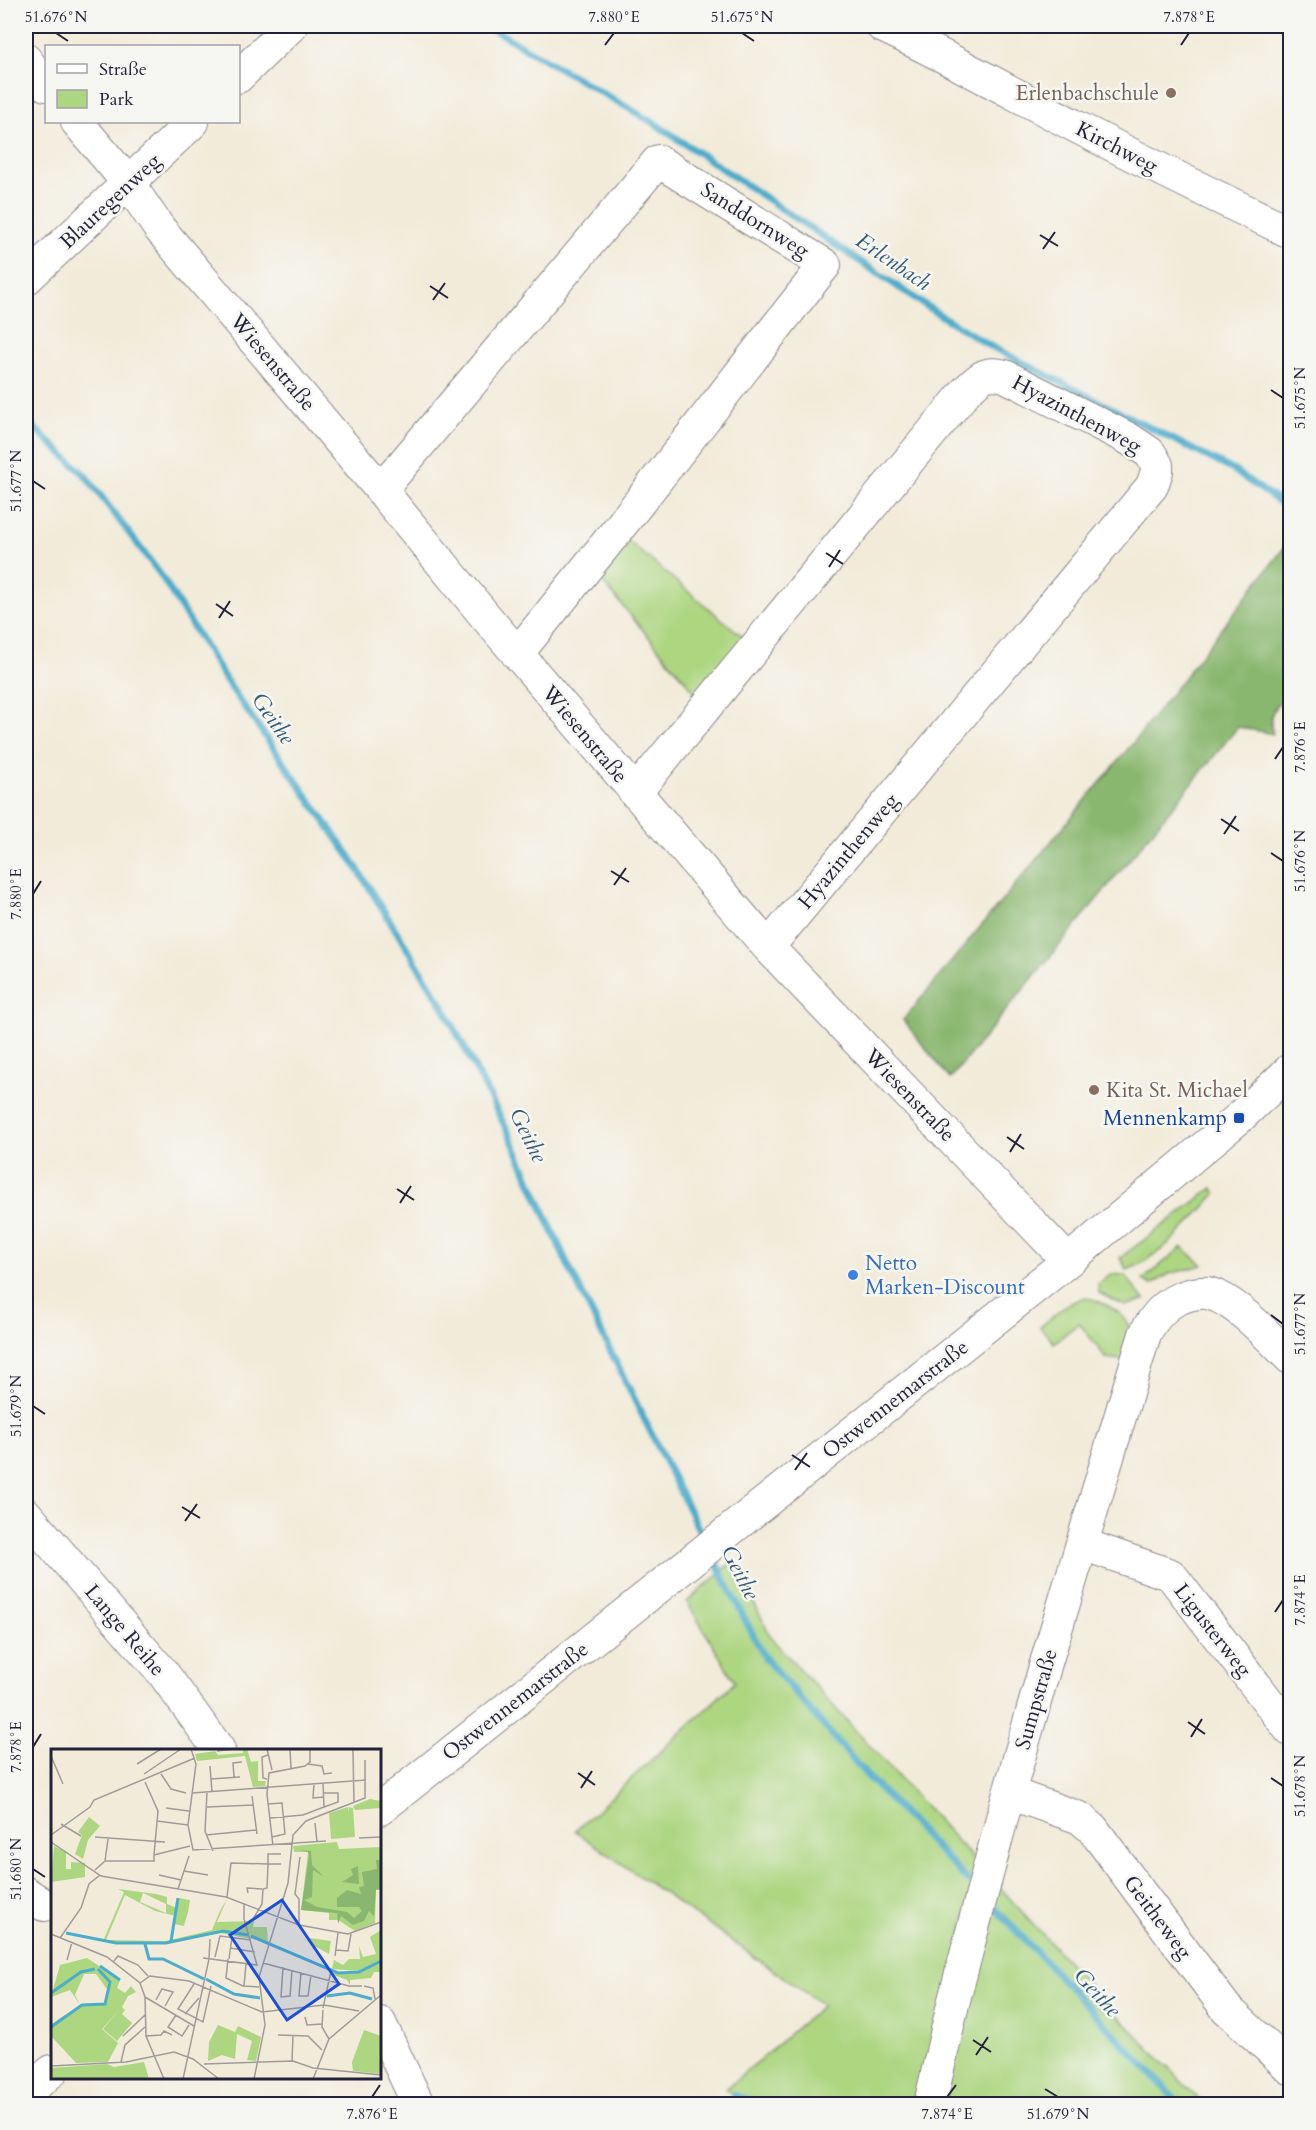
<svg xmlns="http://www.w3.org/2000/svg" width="1316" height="2130" font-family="Cardo,serif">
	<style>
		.green { fill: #add681; stroke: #687c5e; stroke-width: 1.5 }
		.forest { fill: #8ab76f; stroke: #566c55; stroke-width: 1.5 }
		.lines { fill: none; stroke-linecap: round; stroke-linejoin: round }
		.stream { stroke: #4caccb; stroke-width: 7 }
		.minor-casing { stroke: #8a868a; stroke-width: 34 }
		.minor { stroke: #fff; stroke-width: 32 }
		.ticks { fill: none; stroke: #22223b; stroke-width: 2 }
		.education-dot { fill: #8d6e63; stroke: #f6f6f2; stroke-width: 2 }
		.transit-dot { fill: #1a4fb4; stroke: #f6f6f2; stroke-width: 2 }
		.shop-dot { fill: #3f7fe0; stroke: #f6f6f2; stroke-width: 2 }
		.labels { text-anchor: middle; stroke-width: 5; stroke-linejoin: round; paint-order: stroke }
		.education-label { font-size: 21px; fill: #785e54; stroke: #f6f6f2; text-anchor: end }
		.street-label { font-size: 21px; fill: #22223b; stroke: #f6f6f2 }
		.transit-label { font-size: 21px; fill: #164399; stroke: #f6f6f2; text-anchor: end }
		.shop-label { font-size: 21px; fill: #366cbe; stroke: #f6f6f2; text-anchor: start }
		.water-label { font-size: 22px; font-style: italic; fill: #335975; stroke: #f6f6f2 }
		.inset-river { fill: none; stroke: #4caccb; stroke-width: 3 }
		.inset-road { fill: none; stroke: #9f9b9a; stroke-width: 1.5 }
		.view { fill: #1d4ed8; fill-opacity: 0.15; stroke: #1d4ed8; stroke-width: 3 }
		.inset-edge { fill: none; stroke: #22223b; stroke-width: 3 }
		.neatline { fill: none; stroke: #22223b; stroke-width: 2 }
		.ticks-label { font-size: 15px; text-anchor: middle; fill: #22223b }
	</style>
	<rect width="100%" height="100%" fill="#f6f6f2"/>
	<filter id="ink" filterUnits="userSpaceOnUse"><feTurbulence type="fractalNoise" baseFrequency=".0167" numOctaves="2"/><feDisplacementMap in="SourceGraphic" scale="12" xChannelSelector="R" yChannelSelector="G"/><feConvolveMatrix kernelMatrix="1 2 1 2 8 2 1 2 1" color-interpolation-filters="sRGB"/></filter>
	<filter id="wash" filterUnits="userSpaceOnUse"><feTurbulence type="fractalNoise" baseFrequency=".008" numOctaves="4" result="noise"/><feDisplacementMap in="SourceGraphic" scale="24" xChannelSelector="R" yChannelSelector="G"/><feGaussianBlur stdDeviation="1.35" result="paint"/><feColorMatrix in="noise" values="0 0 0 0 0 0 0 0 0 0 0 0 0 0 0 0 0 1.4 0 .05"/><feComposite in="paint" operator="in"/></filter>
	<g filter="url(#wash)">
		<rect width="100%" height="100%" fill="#f2ebd9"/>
		<path class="green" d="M624,538L747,640L700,698L595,573Z
			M1213,1188L1216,1194C1192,1220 1161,1258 1127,1270L1120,1258Z
			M1182,1247L1203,1265L1169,1274L1151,1285L1143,1280Z
			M1112,1274L1125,1275L1144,1300L1125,1306L1099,1293L1098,1284Z
			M1085,1297C1099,1301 1125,1311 1129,1327C1132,1337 1128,1350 1127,1361L1106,1358L1079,1323L1054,1343L1040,1327L1068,1304Z
			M733,1561L772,1639L978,1864L922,2104H762L725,2090L823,2005L575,1831L735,1682L687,1602Z
			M993,1880L1100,1997L1203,2104H944Z"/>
		<path class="forest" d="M1290,540V697L1286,696C1273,708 1267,716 1273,734L1238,727L950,1079L903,1020L1138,737Z"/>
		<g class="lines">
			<path class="stream" d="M487,26L654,123L940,315L990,346L1233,470L1290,509
				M26,420L85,475L160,574L227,682L352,860L443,1006L510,1136L568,1265L704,1540
				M712,1555L765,1658L868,1777L968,1881
				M990,1903L1180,2104
				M734,2095L761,2104"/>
		</g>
	</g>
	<g filter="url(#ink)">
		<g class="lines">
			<defs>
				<path id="minor" d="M882,26C948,57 1012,93 1077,127C1147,163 1219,198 1290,232
					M26,60L46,85
					M238,77L291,26
					M77,122L129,184L159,228L381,490L486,617L768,947L1068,1261
					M26,279L193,122
					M381,490L658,161L825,265L619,528L517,654
					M635,793L967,390C981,377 985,371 1005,376L1129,439L1150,453L1157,465V471L1152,486L768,947
					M26,1514L163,1673L219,1750
					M1082,1544L1171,1575L1290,1730
					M1009,1793L1080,1818L1093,1829L1226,2008L1290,2068
					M380,1809L1068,1261L1239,1118L1290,1070
					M26,1893L44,1905
					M380,2023L418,2104
					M26,2093L52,2071
					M930,2104L953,2004L1002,1818L1046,1663L1145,1334C1153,1318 1164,1305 1180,1298C1188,1295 1198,1292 1207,1293C1234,1298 1271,1339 1290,1358"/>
			</defs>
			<use href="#minor" class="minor-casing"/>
			<use href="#minor" class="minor"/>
		</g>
	</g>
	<path class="ticks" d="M56,33L68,41M742,33L754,41M605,45L614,33M1181,45L1189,33M1040,235L1058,246M1043,249L1055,232M430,286L448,298M433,300L445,283M1271,390L1283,398M33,481L45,489M826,553L843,564M829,567L840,550M216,604L233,616M219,618L230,601M1275,759L1283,747M1221,819L1239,831M1224,834L1236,816M1271,853L1283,861M611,871L629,882M614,885L626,868M33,894L41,881M1007,1137L1024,1149M1010,1152L1021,1134M397,1189L414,1200M400,1203L411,1186M1271,1315L1283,1324M33,1406L45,1414M792,1455L810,1467M795,1470L807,1453M182,1507L200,1518M185,1521L197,1504M1275,1612L1283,1600M1188,1722L1205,1734M1191,1737L1202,1719M33,1747L41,1734M578,1773L595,1785M1271,1778L1283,1786M581,1788L592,1771M33,1869L45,1877M973,2040L991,2052M976,2055L988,2037M1045,2089L1058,2097M372,2097L380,2085M947,2097L956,2085"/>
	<g class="education-dot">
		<circle cx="1171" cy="93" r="6"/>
		<circle cx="1094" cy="1090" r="6"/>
	</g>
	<rect class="transit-dot" x="1233" y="1112" width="12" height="12" rx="3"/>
	<circle class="shop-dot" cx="853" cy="1275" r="6"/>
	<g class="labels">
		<g class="education-label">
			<text x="1159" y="100">Erlenbachschule</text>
			<text x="1106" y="1097" text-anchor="start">Kita St. Michael</text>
		</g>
		<g class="street-label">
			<text transform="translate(1117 147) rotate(27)" y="7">Kirchweg</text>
			<text transform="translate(110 201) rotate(-43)" y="7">Blauregenweg</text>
			<text transform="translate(755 220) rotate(32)" y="7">Sanddornweg</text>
			<text transform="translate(273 362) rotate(50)" y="7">Wiesenstraße</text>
			<text transform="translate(1077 414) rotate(28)" y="7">Hyazinthenweg</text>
			<text transform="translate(585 734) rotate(50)" y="7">Wiesenstraße</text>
			<text transform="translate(848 851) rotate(-50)" y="7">Hyazinthenweg</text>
			<text transform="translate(910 1095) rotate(46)" y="7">Wiesenstraße</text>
			<text transform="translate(895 1399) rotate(-38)" y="7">Ostwennemarstraße</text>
			<text transform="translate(125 1630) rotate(50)" y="7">Lange Reihe</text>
			<text transform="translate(1213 1630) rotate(52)" y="7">Ligusterweg</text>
			<text transform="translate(1036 1699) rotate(-74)" y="7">Sumpstraße</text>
			<text transform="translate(515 1701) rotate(-38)" y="7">Ostwennemarstraße</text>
			<text transform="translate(1158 1917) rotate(53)" y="7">Geitheweg</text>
		</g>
		<g class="transit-label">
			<text x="1227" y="1125">Mennenkamp</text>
		</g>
		<g class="shop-label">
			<text x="865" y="1270">Netto<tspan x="865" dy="24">Marken-Discount</tspan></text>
		</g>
		<g class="water-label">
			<text transform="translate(894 261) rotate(34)" y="8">Erlenbach</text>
			<text transform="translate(274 718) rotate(55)" y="8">Geithe</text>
			<text transform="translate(529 1135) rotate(64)" y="8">Geithe</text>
			<text transform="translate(741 1572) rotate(63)" y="8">Geithe</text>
			<text transform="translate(1098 1992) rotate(47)" y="8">Geithe</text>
		</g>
	</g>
	<g transform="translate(51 1749)">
		<rect width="330" height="330" fill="#f2ebd9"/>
		<path d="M192,0H196L200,13L207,12V32H215L214,37L202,38L194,7L146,12L144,5L164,2L167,6L192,4ZM319,50L330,52V59L304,61L302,57ZM297,58L298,63V58L302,59L304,88L280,90L278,64ZM38,68L49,77L37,91L32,110L24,105L31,86L27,83ZM286,93L288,100L330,98V140L325,141L324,174L304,182L287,171H278V164L250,161L257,103H243L242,97ZM3,97L15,103V120H20V113L34,114V128L0,133ZM67,140L105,145L116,148V155L126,159L128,149L139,151L137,163L133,177L123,175L125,167L104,162L74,146L55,191L115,192L161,181L169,162L176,150L166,173L203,172L202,178H216L217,193L169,184L115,194H65L14,184L53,190L73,143ZM92,144L115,155V164L89,153ZM330,181V212L308,222L281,220L283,211L292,216L298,210H309L308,197L312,208L325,205L319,188ZM259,189L280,192L278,205L258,194ZM36,209L69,231L66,239L74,244L80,237L85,243L77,247L71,258L74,261L71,265L81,274L66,292L52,280L68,261L51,280L67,294L57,313L25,314L0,287V276L9,269L31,256L49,257L56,251L58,243L45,225H33L24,246L29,256L19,241L0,248L9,216ZM330,213V223H323L320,229L299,231V236L296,231L280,225L281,221L292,225L308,223ZM167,276L184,283L187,277L210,288L205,312L196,311L201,292L186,285L184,310L171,306L157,312L158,293ZM313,281L330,287V325L302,322L301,313ZM93,313L98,330H0V319L56,315L63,318Z" fill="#add681" fill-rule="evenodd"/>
		<path d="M249,101L260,102L261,116L273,128L262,121L261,148L253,151L266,158L296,163L303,169L311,162L308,158H286V149L296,141L310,145L308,138L313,137L311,123L326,120L325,111H330V140L325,141L323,167L318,162L313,172L302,176L290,167L287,175L286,164L250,161L258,107L257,103ZM307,117L308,135L291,133L302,126L300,120Z" fill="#8ab76f"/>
		<path class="inset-river" d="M15,184L65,194H115L172,182L197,186M200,187L287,224L308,223L330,212M120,192L127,149M94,195L98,210H112L153,230M49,217L69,231M155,230L183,245L209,249M0,244L30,223L44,220M276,247L299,244L321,250M0,278L31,256L54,255L59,233L47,220"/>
		<path class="inset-road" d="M140,0L145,15L137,76L142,101L275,92M216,0L221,21M239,0L240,19M302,1L303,54M166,2L184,0M0,7L12,35M86,15L110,0M257,15L271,17L273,25L281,24M159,17L161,43M93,25L130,0M110,25L120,40L135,44M183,28L182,14L191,13M160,30L189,28M216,30L212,29L211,8L217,6M94,33L107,62L103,106M263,34L262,49L273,48M156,43L154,82L162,102M141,44L315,31M273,44H287V53L273,58M201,47L206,85M217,55L231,54L234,85L221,88M156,58L202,56M115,59L138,62M219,69L252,66L273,58L272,34M106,72L137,76M264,74L266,93M10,75L30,87M0,86L39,58L43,51L144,9M155,86L205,81M44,88L114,93M308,89L330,88M0,93L50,127L175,148L248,176L297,185L330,173M222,97L216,45L218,24L254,17L259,13V0M230,105H217V115H230M103,106L139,97M54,112L57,90M44,121L54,112H103V106M133,122L157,126M108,126L130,131M127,140L138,107M197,144L196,139L211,140M176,148L180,114L217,115L216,139L212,140L211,155L202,170M248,176V150L244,145L249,108M0,185L56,208L89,234L94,248L95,287L113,330M9,189L30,159L38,135L49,126M179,199L204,203M285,201L297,202L300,185M284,207L287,184M164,208L169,187L200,191M152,209L206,216L193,170V154M177,210L175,229L192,237L208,238M178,210L181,188M16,211L21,193M63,212L67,207L87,216L97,227M212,214L298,237H311M232,218L230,248L239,247L241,221M250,223L248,247H257L260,226M89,234L99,227L138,232L211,263L273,256L308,262M143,235L127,260L152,273L160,237M193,237L195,215M313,237L322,239L324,250M94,248L143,277M105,251L111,240L122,243L114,257M272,259L280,222M272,261L271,278L278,290M134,265L148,249M125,266L117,278L131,287L138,276M254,268L256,276L271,275M227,286L257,287L271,301M72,287L94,266M95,287L110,286L113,282L121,286M241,312L242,286M70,313L74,296L94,278M153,315L242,312L262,319L330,326M0,317L75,313L123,303L142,310L168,330M132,330L158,210L159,190M203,330L214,276L208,228L237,134L242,86L255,72L314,49V11M262,330L278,290L330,246"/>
		<path class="view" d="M231,151L288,235L236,271L179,186Z"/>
		<rect width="330" height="330" class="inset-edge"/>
	</g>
	<rect width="1316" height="2130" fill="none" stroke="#f6f6f2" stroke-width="66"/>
	<rect x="45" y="45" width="195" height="78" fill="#f6f6f2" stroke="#a1a1a9" stroke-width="1.5"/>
	<rect x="57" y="64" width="30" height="9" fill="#ffffff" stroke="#a1a1a9" stroke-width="1.5"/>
	<text x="99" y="75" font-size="18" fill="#22223b">Straße</text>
	<rect x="57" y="90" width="30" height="18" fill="#add681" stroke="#a1a1a9" stroke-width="1.5"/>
	<text x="99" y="105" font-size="18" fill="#22223b">Park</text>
	<rect x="33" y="33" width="1250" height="2064" class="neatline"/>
	<g class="ticks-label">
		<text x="56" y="22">51.676°N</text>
		<text x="614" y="22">7.880°E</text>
		<text x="742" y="22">51.675°N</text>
		<text x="1189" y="22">7.878°E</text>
		<text transform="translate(1300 398) rotate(-90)" y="5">51.675°N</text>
		<text transform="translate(16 481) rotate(-90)" y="5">51.677°N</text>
		<text transform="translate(1300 747) rotate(-90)" y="5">7.876°E</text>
		<text transform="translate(1300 861) rotate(-90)" y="5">51.676°N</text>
		<text transform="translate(16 894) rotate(-90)" y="5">7.880°E</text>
		<text transform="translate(1300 1324) rotate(-90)" y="5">51.677°N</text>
		<text transform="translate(16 1406) rotate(-90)" y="5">51.679°N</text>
		<text transform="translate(1300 1600) rotate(-90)" y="5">7.874°E</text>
		<text transform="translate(16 1747) rotate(-90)" y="5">7.878°E</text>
		<text transform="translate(1300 1786) rotate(-90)" y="5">51.678°N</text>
		<text transform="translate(16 1869) rotate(-90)" y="5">51.680°N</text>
		<text x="372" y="2119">7.876°E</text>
		<text x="947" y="2119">7.874°E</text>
		<text x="1058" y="2119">51.679°N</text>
	</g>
</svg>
